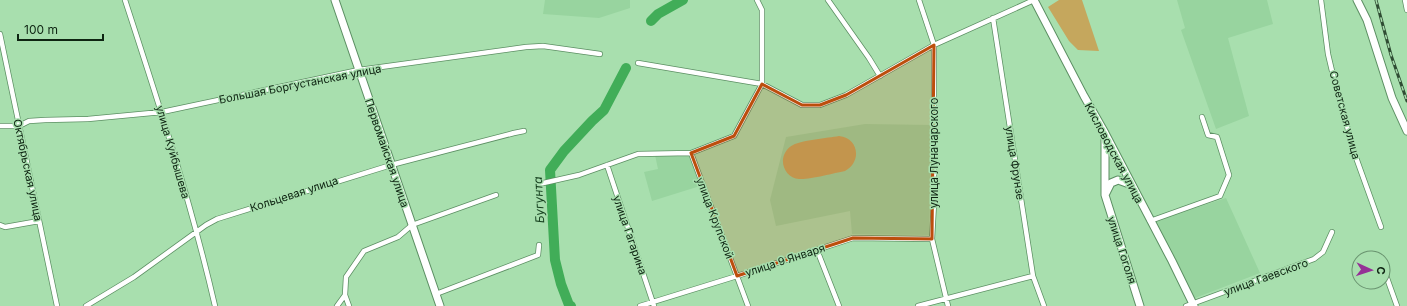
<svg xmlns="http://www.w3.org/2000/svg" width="1407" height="306" font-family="Inter,sans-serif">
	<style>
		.built { fill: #98d49f }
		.green { fill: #c5a75d }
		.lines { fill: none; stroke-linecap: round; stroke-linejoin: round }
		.river { stroke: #41ad58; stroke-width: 10 }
		.street-casing { stroke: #5c8f63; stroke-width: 6 }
		.secondary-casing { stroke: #5c8f63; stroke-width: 9 }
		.street { stroke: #fff; stroke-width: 4.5 }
		.secondary { stroke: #fff; stroke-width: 7 }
		.rail-casing { stroke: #2f4c33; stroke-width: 3 }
		.rail { stroke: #a8dfae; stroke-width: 1.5; stroke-dasharray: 4.5; stroke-linecap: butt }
		.marked { fill: #bc4e0d; fill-opacity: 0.2; stroke: #bc4e0d; stroke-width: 3; stroke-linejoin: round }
		.labels { text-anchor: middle; stroke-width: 3; stroke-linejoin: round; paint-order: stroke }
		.street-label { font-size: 11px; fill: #0e2412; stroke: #a8dfae }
		.water-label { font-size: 12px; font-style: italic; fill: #133d1c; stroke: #a8dfae }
	</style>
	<rect width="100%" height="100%" fill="#a8dfae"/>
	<path class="built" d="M545,0H630V8L599,18L543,14Z
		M1177,0H1267L1273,24L1228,38L1249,116L1216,129L1181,30L1185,28Z
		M865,124L932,125L929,235L852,234L850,211L776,226L770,200L786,137Z
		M689,154L700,186L652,201L644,172L658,169L655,155Z
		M1226,198L1260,273L1195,298L1155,221Z"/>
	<path class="green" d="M1059,0H1082L1099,51L1078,50L1069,41L1048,7Z
		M839,136C859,138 862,162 845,171C834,173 809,180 799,179C789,178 782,169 783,159C784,153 788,147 793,145C803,140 827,138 839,136Z"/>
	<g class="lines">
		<path class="river" d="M651,21L658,14L683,0
			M571,306L569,305L561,284L555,260L550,170L564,151L592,121L604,110L626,68"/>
		<defs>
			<path id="street" d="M125,0C158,101 191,202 215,306
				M828,0L869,58L880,76
				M919,0L934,45V203L932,239L948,306
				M1321,0L1328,54L1332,71L1354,152L1381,227
				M1405,0L1407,10
				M993,18L1033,276L1044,306
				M0,34L57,306
				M638,63L762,84L802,105H820L846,95L934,45L1034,0
				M0,126H19L29,121L45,120L88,119L162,112L359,70L526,47L543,46L600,54
				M691,153L748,306
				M607,165L654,306
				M539,184L579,175L638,154L691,153L734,136L762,84V10L757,0
				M1150,221L1220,196L1229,175L1217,137L1208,135L1202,117
				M0,225L5,227L39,221
				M817,250L839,306
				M1383,267L1397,306
				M436,294L538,255L539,245
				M345,295L349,306
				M86,306L134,277L206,225L217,219L391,165L514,133L524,131
				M337,306L345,295L346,277L364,251L398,237L412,225L496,195
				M640,306L737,276L853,238L932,239
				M918,306L1033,276
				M1186,306L1314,259L1323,252L1332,232"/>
			<path id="secondary" d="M335,0L440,306
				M1034,0L1084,96L1105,133L1172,261L1194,306
				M1357,0L1367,20L1392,98L1407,131
				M1105,135V195L1140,306
				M1106,193L1111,183L1118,180L1132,185"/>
		</defs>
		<use href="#street" class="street-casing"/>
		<use href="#secondary" class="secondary-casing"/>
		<use href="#street" class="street"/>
		<use href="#secondary" class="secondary"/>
		<defs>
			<path id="rail" d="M1376,0L1391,55L1407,101"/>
		</defs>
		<use href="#rail" class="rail-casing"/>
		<use href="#rail" class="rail"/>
	</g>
	<path class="marked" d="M934,45L932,239L853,238L737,276L691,153L734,136L762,84L802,105H820L846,95Z"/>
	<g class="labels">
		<g class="street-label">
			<text transform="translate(300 84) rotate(-11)" y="4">Большая Боргустанская улица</text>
			<text transform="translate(1345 115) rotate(75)" y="4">Советская улица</text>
			<text transform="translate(173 152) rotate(74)" y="4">улица Куйбышева</text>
			<text transform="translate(387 153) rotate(71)" y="4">Первомайская улица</text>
			<text transform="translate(934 153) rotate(-90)" y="4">улица Луначарского</text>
			<text transform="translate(1114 153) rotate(62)" y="4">Кисловодская улица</text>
			<text transform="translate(1015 163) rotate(81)" y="4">улица Фрунзе</text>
			<text transform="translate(28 170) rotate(78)" y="4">Октябрьская улица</text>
			<text transform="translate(294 194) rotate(-18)" y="4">Кольцевая улица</text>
			<text transform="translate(715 218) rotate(69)" y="4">улица Крупской</text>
			<text transform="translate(630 235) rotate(71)" y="4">улица Гагарина</text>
			<text transform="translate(1122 250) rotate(72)" y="4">улица Гоголя</text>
			<text transform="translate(785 260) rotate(-18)" y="4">улица 9 Января</text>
			<text transform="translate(1266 277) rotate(-20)" y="4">улица Гаевского</text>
		</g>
		<g class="water-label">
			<text transform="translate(539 200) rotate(-93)" y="4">Бугунта</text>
		</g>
	</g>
	<g transform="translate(1371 270) rotate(93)"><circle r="19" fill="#a8dfae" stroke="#6a9470"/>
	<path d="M0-3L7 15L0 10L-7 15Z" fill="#953096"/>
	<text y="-6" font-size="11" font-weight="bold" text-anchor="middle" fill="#0e2412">С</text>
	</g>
	<path d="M18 34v6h85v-6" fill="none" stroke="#0e2412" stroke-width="2"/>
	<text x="24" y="34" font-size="12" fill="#0e2412" stroke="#a8dfae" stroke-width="3" paint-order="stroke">100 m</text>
</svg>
